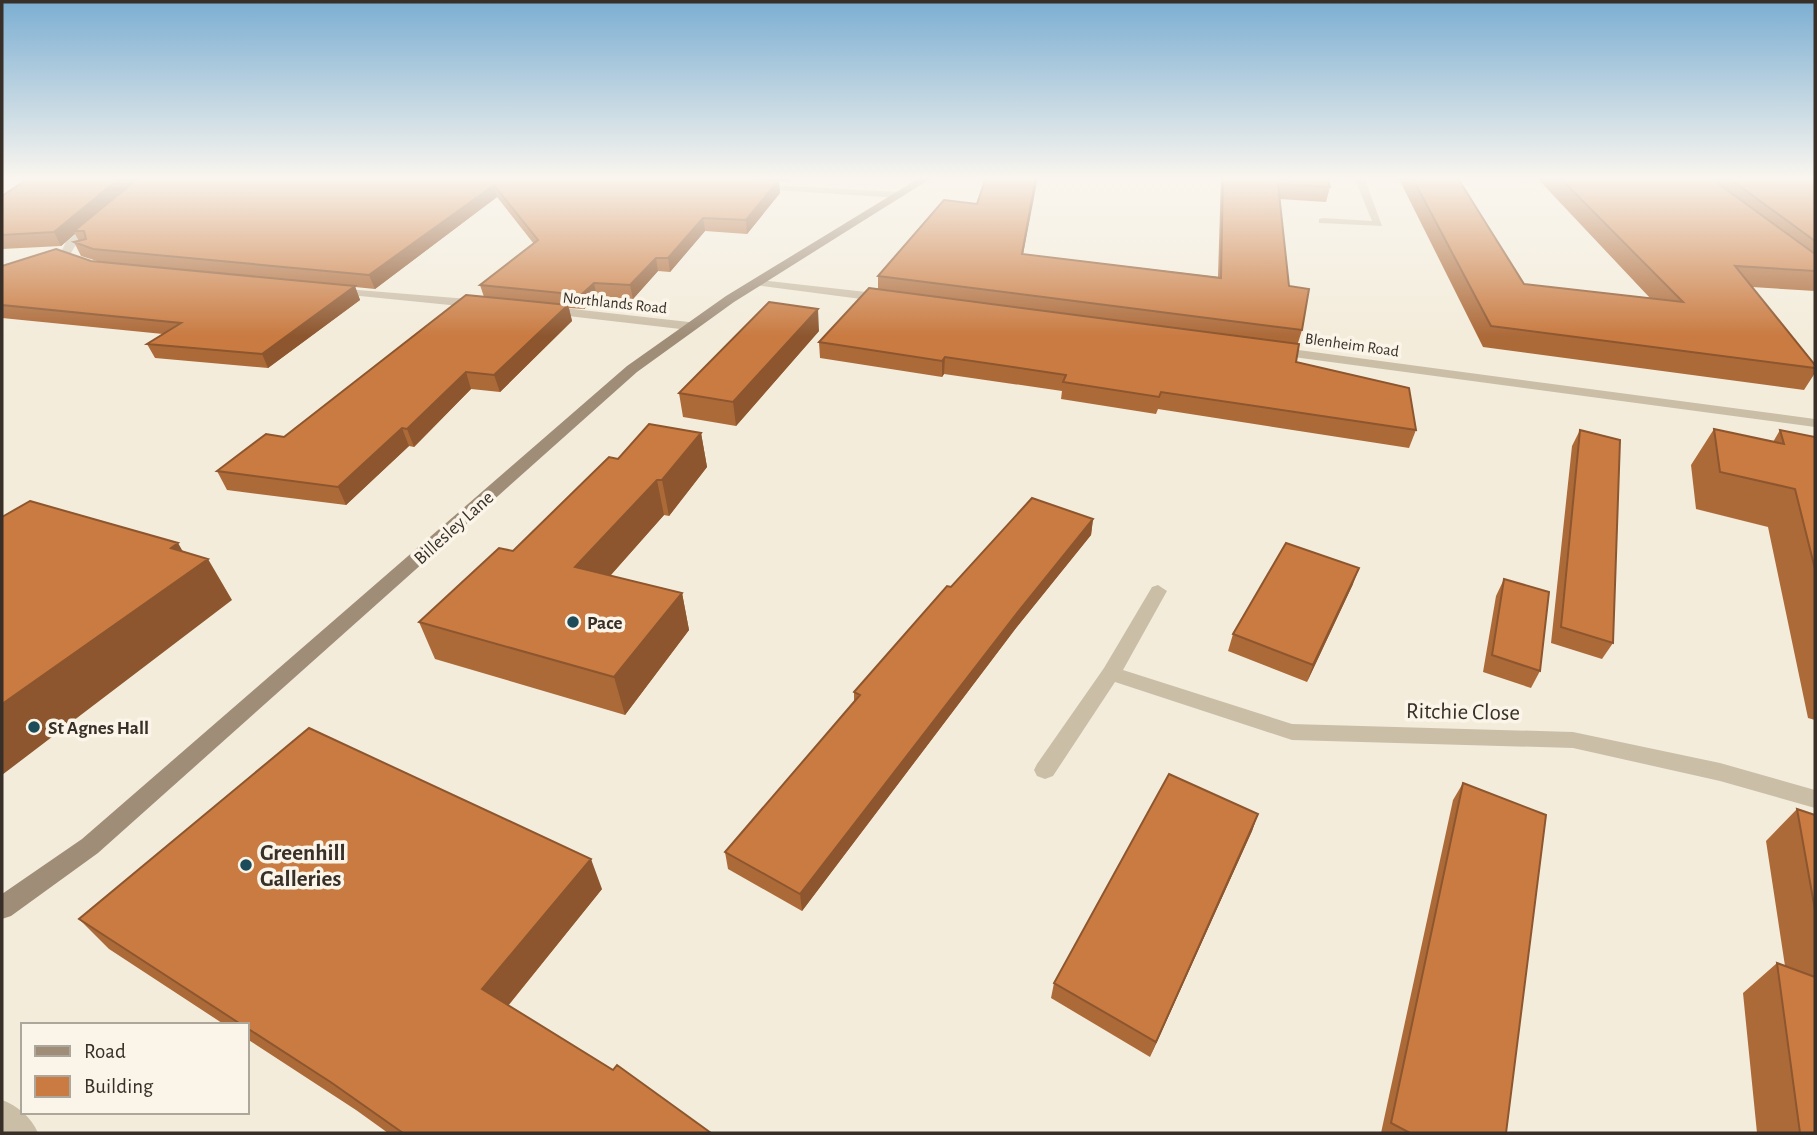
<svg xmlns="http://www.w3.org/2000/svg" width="1817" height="1135" font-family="'Alegreya Sans',sans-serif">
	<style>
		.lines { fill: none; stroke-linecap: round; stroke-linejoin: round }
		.street { fill: #cbbea7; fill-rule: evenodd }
		.secondary { fill: #9f8d78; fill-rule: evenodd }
		.wall { fill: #ad6a39 }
		.shaded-wall { fill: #8d562e }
		.building { fill: #c97b42; stroke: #8d562e; stroke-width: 2 }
		.poi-dot { fill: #1c4b5a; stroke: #faf5e8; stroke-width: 2.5 }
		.labels { text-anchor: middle; stroke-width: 7; stroke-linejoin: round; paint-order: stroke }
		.far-street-label { font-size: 16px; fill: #372f28; stroke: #faf5e8 }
		.street-label { font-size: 19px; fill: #372f28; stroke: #faf5e8 }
		.poi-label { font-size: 19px; font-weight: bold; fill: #372f28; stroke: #faf5e8; text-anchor: start }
		.near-street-label { font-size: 23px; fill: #372f28; stroke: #faf5e8 }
		.near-poi-label { font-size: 23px; font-weight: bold; fill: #372f28; stroke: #faf5e8; text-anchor: start }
	</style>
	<rect width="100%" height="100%" fill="#f3ecdb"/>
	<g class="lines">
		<path class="street" d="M1354,177H1364L1382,226L1319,223V219L1323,218L1372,221Z
			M754,184L900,192L905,195L900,198L757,189L754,188Z
			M91,222L100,224L75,246L70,255L84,262V266H76L60,258L59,256L66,242Z
			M759,280L884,294L890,298L884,302L755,285L753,283Z
			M334,288L480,300L486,304L480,308L330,293L328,291Z
			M546,306L689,322L695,326L689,330L542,313V307Z
			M1276,347L1815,419V427L1271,354L1270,351Z
			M1158,585L1167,591L1123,670L1292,724L1573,732L1720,763L1815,790V808L1720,781L1573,748L1292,740L1115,682L1053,776L1045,779L1037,776L1034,770L1037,764L1104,668L1152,587Z
			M2,1100C17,1105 32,1118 38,1133H2Z"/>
		<path class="secondary" d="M921,177H933L734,302L637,372L98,853L11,916L2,919V894L82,839L627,366L726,296Z"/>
	</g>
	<path class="wall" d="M30,177H793L789,182L779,181L780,193L747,234L705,231L670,272L658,271L633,299L597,297L584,309L569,308L572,321L500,392L471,389L414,447L409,446L346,505L227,490L217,471L284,437L484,297L480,285L534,244L497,197L375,289L355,287L360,300L268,368L155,358L147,344L163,334L2,318V266L91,261H97L81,256L74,242L79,241L75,234L61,246L2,249V196Z
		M1221,177H1327L1330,187L1326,202L1280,199L1289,286L1302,330L1298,343L1296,362L1416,430L1409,448L1158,409L1156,414L1061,399L1062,391L944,374L942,377L820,358L819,342L878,289V276L1023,254L1218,277Z
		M1398,177H1457L1524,284L1650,298L1536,177H1815V291L1752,287L1815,365V373L1804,390L1483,347Z
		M819,331L736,426L683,417L679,393Z
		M1714,429L1773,442L1780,430L1815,437V720L1808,718L1768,527L1696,509L1691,465Z
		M1580,430L1613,643L1602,659L1551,643L1572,446Z
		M701,433L707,467L669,516L664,515L610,576L682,593L689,630L625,715L435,659L419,622L513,551L618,459Z
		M1093,519L1091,535L1016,628L802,911L728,869L725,852L854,702V692L951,587Z
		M1504,579L1540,671L1531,688L1483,672L1496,596Z
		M1353,584L1307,682L1228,651L1233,634Z
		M1463,783L1506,1133H1381L1453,800Z
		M1797,809L1815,815V1133H1757L1743,993L1777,963L1785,966L1766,841Z
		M1258,814L1252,831L1150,1057L1051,998L1054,983Z
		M602,889L508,1006L711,1133H388L356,1110L247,1039V1025H225L109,949L79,919Z"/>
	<path class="shaded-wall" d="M121,177H142L74,231L75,234L61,246L54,232Z
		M1036,177H1038L1020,270L1022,254Z
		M779,180L780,193L747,234L746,220Z
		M494,185L497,197L375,289L369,275Z
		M703,218L705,231L670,272L668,258Z
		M656,258L658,271L633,299L630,285Z
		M594,283L597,297L584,309L581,295Z
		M355,286L360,300L268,368L262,354Z
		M568,305L572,321L500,392L494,375Z
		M818,309L819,331L736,426L733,402Z
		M945,357L944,374L942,377V361Z
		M466,372L471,389L414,447L407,429Z
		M402,428L409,446L346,505L338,487Z
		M701,433L707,467L669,516L662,480Z
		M657,480L664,515L586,603L575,567Z
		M1093,519L1091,535L1016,628L802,911L800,894L1018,612Z
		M178,543L193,569L208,559L232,600L2,775V704L171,548Z
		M1359,568L1353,584L1307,682L1313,665Z
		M682,593L689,630L625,715L614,677Z
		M1258,814L1252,831L1150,1057L1156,1042Z
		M591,859L602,889L498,1018L482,989Z"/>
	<path class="building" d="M30,177H121L54,232L2,235V196Z
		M140,177H729L779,180L746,220L703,218L668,258H656L630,285L594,283L581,295L480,285L538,240L494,185L369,275L93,249L74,242L86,239L84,231H74Z
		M986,177H1036L1022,254L1221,278L1223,177H1327L1330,187L1278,184L1289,286L1309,289L1302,330L878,276L944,200L977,204Z
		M1412,177H1457L1524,284L1683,302L1559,177H1709L1815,254V271L1735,266L1815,365V368L1491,326Z
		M1727,177H1815V241Z
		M56,249L91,261L355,286L262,354L147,344L181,323L2,305V266Z
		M869,288L1299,344L1296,362L1409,388L1416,430L1161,392L1159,397L1063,382L1066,375L945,357L942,361L819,342Z
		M466,295L568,305L494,375L466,372L407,429L402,428L338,487L217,471L266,434L284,437Z
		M769,302L818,309L733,402L679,393Z
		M649,424L701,433L662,480H657L575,567L682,593L614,677L419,622L499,548L513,551L609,457L618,459Z
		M1714,429L1784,444L1780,430L1815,437V569L1795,489L1720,472Z
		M1580,430L1620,440L1613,643L1561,627Z
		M1032,498L1093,519L1018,612L800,894L725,852L860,695L854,692L947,586L951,587Z
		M30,501L178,543L171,548L208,559L2,704V517Z
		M1286,543L1359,568L1313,665L1233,634Z
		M1504,579L1549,592L1540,671L1492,655Z
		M309,728L591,859L482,989L613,1070L617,1065L711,1133H403L332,1083L247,1028V1025H242L79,919Z
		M1169,774L1258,814L1156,1042L1054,983Z
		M1463,783L1546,815L1506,1133H1410L1391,1123Z
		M1797,809L1815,815V910Z
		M1777,963L1815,977V1133H1800Z"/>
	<linearGradient id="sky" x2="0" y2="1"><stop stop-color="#7baed2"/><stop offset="0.53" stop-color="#faf6ef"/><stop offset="1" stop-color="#faf6ef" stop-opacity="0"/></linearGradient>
	<rect width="1817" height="336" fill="url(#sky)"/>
	<g class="poi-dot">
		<circle cx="573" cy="622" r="7"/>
		<circle cx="34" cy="727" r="7"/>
		<circle cx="246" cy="865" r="7"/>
	</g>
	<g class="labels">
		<g class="far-street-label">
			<text transform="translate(615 302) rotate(6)" y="6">Northlands Road</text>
			<text transform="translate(1352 344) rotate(8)" y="6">Blenheim Road</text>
		</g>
		<g class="street-label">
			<text transform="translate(453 527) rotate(-42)" y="7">Billesley Lane</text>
		</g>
		<g class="poi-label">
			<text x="587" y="629">Pace</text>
			<text x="48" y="734">St Agnes Hall</text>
		</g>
		<g class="near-street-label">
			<text transform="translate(1463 711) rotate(1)" y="8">Ritchie Close</text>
		</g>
		<g class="near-poi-label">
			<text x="260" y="860">Greenhill<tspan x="260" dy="26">Galleries</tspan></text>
		</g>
	</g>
	<rect width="1817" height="1135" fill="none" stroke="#372f28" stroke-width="7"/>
	<rect x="21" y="1023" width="228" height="91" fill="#faf5e8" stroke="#aca69b" stroke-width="2"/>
	<rect x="35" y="1046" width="35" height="10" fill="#9f8d78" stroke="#aca69b" stroke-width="2"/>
	<text x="84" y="1058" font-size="21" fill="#372f28">Road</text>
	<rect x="35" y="1076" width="35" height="21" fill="#c97b42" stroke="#aca69b" stroke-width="2"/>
	<text x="84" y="1093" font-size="21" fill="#372f28">Building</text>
</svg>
